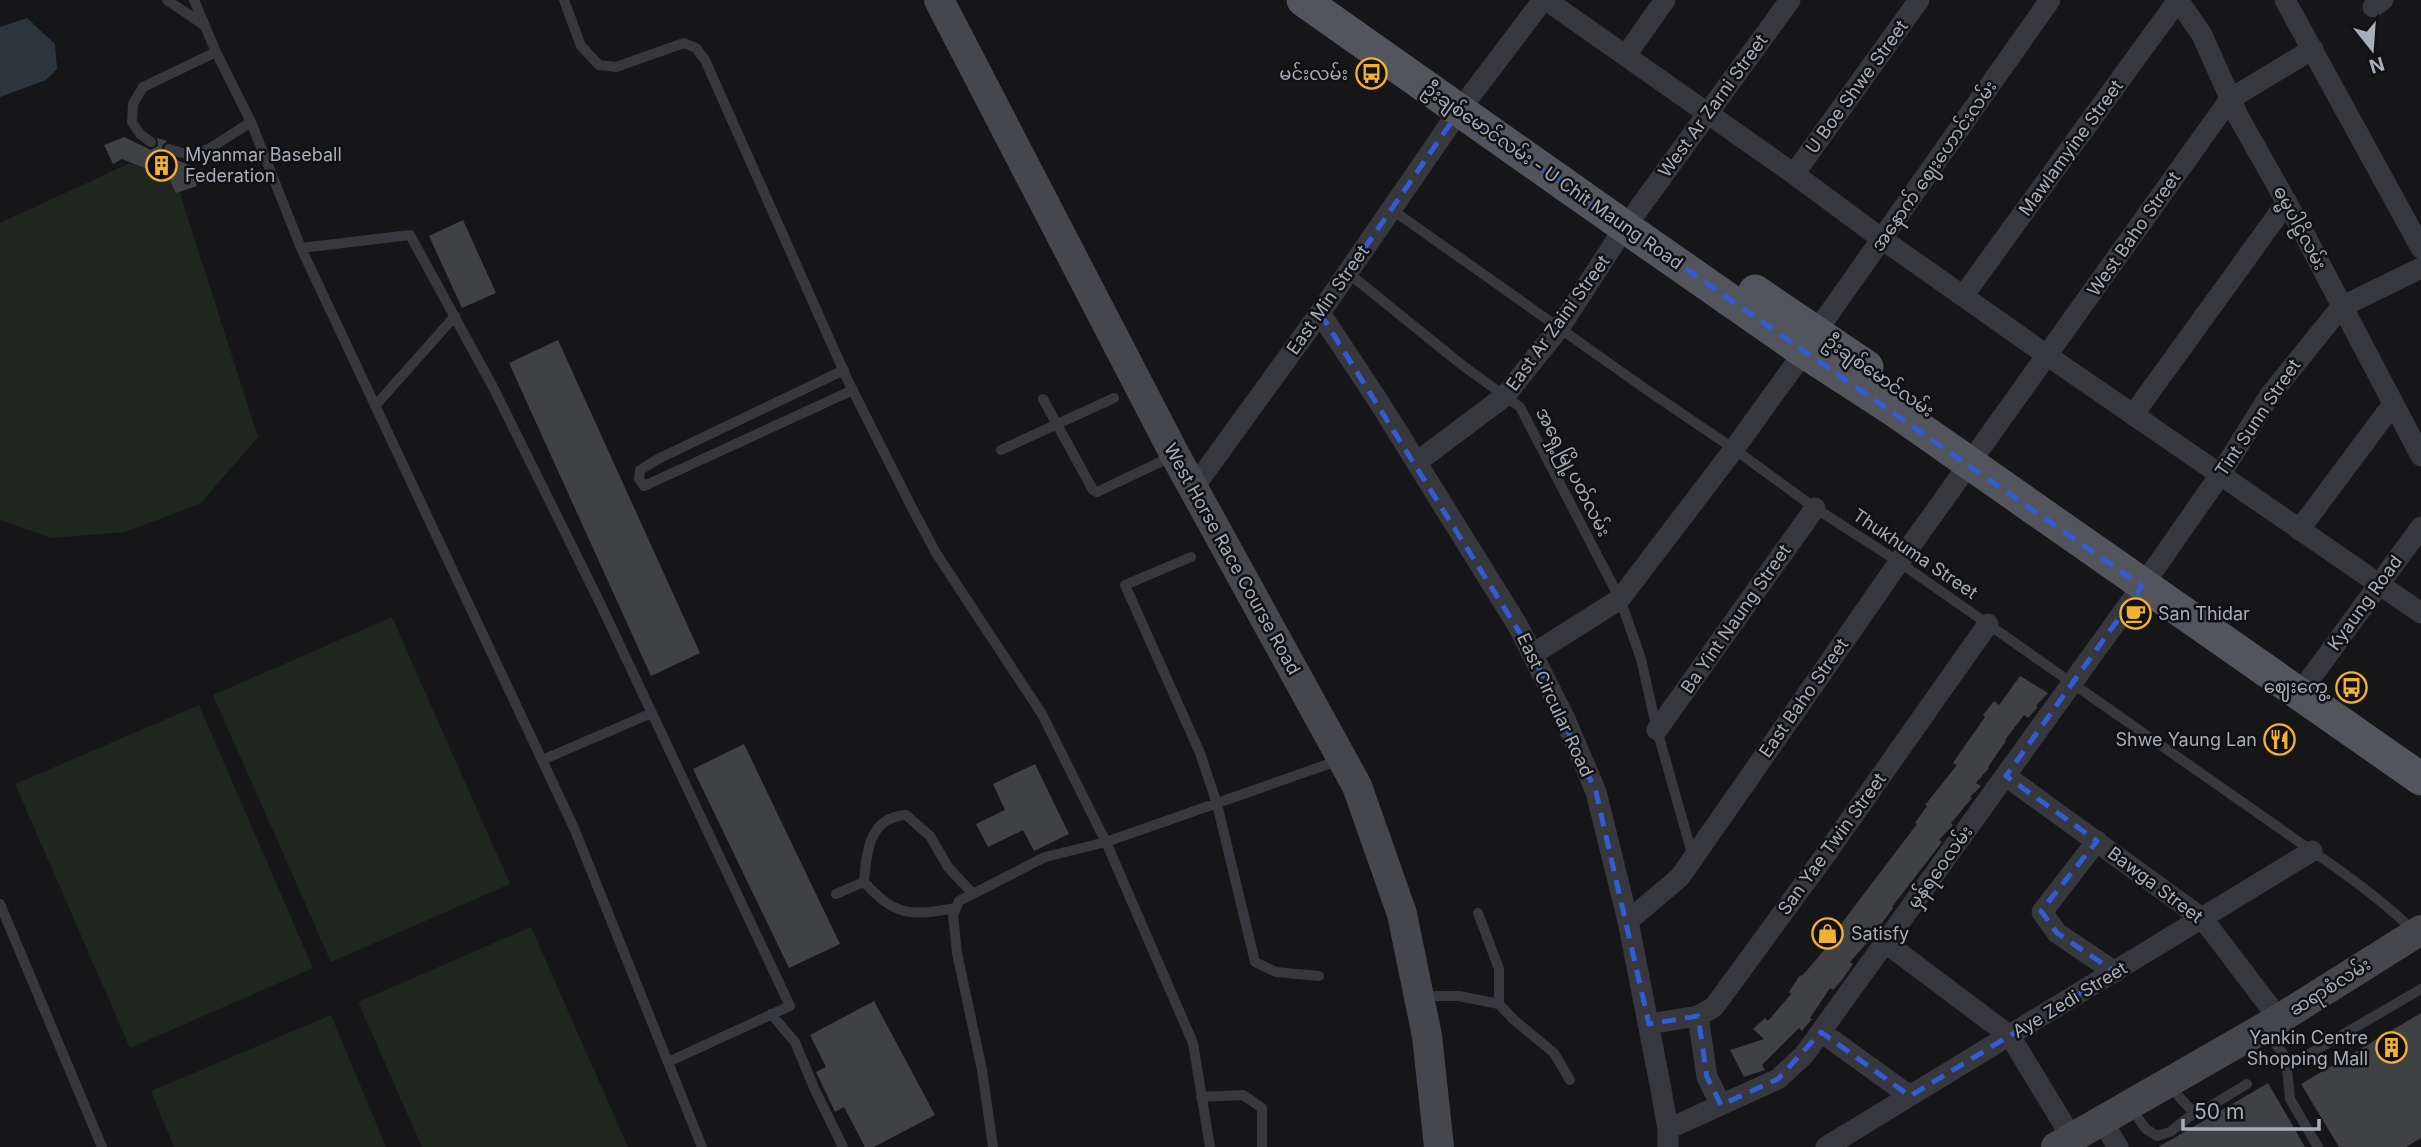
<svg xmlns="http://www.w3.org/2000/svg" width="2421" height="1147" font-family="Inter,'Noto Sans Myanmar',sans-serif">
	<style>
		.green { fill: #1e261f }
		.water { fill: #2c353c }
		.building { fill: #404145 }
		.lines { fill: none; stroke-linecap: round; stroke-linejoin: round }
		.lane { stroke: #37383d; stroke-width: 10 }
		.street { stroke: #37383d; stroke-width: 21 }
		.secondary { stroke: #45474d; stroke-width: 30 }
		.primary { stroke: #53555c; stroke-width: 33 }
		.marked { fill: none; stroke: #325cd3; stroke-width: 5; stroke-dasharray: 14 9; stroke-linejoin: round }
		.labels { text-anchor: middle; stroke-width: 5; stroke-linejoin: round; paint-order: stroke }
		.poi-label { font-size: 18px; fill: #a8adb8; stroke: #111113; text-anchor: end }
		.street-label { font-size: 18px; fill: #a8adb8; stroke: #111113 }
	</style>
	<rect width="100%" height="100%" fill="#161618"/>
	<path class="green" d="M130,163L176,181L258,437L200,504L125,532L51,538L0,520V223Z
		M392,617L510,884L331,962L213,695Z
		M199,705L313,968L130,1048L15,784Z
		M531,927L628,1147H422L358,1002Z
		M331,1015L386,1147H174L151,1091Z"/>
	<path class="water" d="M27,18L55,44L57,69L46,80L0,97V27Z"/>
	<path class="building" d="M124,137L151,150L158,146L157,138L167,141L162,146L163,154L191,166L197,186L176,193L169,178L122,159L113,164L104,145Z
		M463,220L496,293L462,308L429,236Z
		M558,340L700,653L651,676L509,363Z
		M2020,676L2048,693L2036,706L2038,707L2028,718L2024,715L2005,740L2006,741L1988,767L1989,768L1976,783L1981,786L1970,797L1972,798L1951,823L1953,825L1939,840L1942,842L1892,907L1893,908L1872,937L1850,962L1853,964L1842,980L1833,990L1830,988L1810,1018L1812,1019L1802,1031L1799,1028L1762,1065L1765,1070L1744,1077L1730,1050L1764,1039L1753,1029L1765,1018L1768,1021L1791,994L1789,992L1800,975L1802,976L1838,934L1835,932L1917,824L1915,823L1927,806L1925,805L1957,765L1953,763L1985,717L1983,715L1994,701L1999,705Z
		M744,744L840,944L789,968L693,769Z
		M1035,764L1069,834L1034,851L1023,830L988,847L976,824L1005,810L993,784Z
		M874,1001L935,1115L874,1147H865L844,1107L835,1112L816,1072L826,1067L810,1035Z
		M2421,1013V1138L2406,1147H2339L2301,1084Z
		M2268,1083L2305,1147H2158L2174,1138Z"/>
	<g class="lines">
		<path class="lane" d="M167,0L204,25
			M194,0L216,52L251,122L301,248L574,828L702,1147
			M564,0L581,46L599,65L616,67L684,43L696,48L705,60L849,383L910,504L936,553L1042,714L1106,842L1193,1043L1210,1147
			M151,142L140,134L132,122L133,104L143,87L216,52
			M169,149L193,156L212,147L251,122
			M1391,209L1647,390L1734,449L1815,508L1899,562L2312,851C2349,876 2383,901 2415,932
			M301,248L410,235L494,389L600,603L790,1006L668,1062
			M1347,272L1462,365L1520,407L1620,599L1641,659L1657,730L1693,857
			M844,370L658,459L640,470L639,479L644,486L853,390
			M1043,399L1093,490L1097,492L1173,456
			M375,406L455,316
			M1001,450L1114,398
			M1191,557L1125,585L1200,753L1217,804L1255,962L1276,972L1319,976
			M542,760L652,713
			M836,894L864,882
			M0,904L102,1147
			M956,908C911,916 896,917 864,882C866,853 869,817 906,815L930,836L948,867L973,894
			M1478,913L1499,969V1004
			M1422,996H1459L1499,1004L1514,1020L1554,1053L1570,1080
			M771,1014L795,1042L815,1090L843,1147
			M2265,1030L2286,1058L2290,1099L2318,1147
			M2287,1067L2421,989
			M2169,1085L2191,1110L2209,1107L2247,1084
			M1201,1097L1243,1095L1262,1108V1147
			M2129,1106L2146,1129L2157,1136L2170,1132L2199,1109
			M993,1147L982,1070L957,953L953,915L959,901L1045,857L1106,842L1340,760"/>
		<path class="street" d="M1546,0L1794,174L1882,239L2048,356L2421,613
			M2178,0L2202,35L2238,116L2301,228L2421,456
			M2285,0L2421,248
			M2373,7L2383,0
			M1626,55L1665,0
			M1471,95L1543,0
			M1794,174L1919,0
			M1637,211L1790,0
			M1963,296L2178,0
			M1320,313L1379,402L1518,626L1565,719L1596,792L1628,921L1660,1084L1668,1129V1147
			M1816,332L2050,0
			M2133,415L2287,202
			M1417,462L1505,396L1560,327L1625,227
			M1194,487L1320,313L1459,111
			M2299,530L2393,404
			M2153,571L2220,475L2270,395L2341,307L2421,268
			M1533,654L1620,599L1734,449L1804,352
			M2310,679L2421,527
			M1657,730L1815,508
			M2006,776L2203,919L2279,1019
			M2097,841L2042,912L2057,933L2115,972
			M1628,921L1680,877L1899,562L2230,99L2313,49
			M1886,943L2010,1036L2072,1138
			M1698,1016L1707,1077L1721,1105
			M1649,1024L1698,1016L1714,1007L1826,854L1988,624
			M1821,1032L1910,1096
			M2102,1121L2118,1147
			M1668,1129L1778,1079L1804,1055L2142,586
			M1826,1147L2312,851"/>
		<path class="secondary" d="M939,0L1175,455L1357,786L1402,914L1427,1036L1439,1147
			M2056,1147L2279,1019L2421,930"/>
		<path class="primary" d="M1303,0L1625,227L1804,352L1895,411L2421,779
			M1755,291L1867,367"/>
	</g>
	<path class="marked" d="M1459,111L2142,586L2006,776L2097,841L2041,911L2057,933L2115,972L1910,1096L1821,1032L1778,1079L1721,1105L1707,1077L1698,1016L1649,1024L1596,792L1533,654L1320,313Z"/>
	<defs>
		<symbol id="bus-ring" viewBox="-11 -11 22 22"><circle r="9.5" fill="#111113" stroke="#f2b134" stroke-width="1.5"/><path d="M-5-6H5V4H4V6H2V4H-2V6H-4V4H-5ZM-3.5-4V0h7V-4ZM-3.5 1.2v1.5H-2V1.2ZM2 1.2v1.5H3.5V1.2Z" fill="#f2b134"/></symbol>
		<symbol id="building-ring" viewBox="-11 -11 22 22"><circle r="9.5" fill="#111113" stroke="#f2b134" stroke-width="1.5"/><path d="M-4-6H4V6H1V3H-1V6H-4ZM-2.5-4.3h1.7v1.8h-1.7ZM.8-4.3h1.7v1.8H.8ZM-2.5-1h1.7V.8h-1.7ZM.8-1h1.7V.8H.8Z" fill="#f2b134"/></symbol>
		<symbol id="cafe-ring" viewBox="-11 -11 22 22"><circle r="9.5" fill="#111113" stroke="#f2b134" stroke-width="1.5"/><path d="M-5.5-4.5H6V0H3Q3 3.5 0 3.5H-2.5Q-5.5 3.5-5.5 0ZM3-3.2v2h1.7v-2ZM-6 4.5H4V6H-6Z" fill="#f2b134"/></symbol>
		<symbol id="restaurant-ring" viewBox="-11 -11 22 22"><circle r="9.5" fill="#111113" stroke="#f2b134" stroke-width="1.5"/><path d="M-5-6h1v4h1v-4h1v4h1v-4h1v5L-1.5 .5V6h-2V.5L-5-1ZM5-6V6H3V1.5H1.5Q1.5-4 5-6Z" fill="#f2b134"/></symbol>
		<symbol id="shop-ring" viewBox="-11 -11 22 22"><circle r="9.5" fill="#111113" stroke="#f2b134" stroke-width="1.5"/><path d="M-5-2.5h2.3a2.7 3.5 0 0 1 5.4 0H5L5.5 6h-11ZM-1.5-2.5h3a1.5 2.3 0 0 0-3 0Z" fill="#f2b134"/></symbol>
	</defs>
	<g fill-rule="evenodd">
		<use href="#bus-ring" x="1354" y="56" width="35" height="35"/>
		<use href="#building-ring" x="144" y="148" width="35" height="35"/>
		<use href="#cafe-ring" x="2118" y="596" width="35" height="35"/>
		<use href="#bus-ring" x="2334" y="670" width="35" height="35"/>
		<use href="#restaurant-ring" x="2262" y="722" width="35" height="35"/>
		<use href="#shop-ring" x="1810" y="916" width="35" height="35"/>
		<use href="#building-ring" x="2374" y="1030" width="35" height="35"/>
	</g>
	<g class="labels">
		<g class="poi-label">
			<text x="1348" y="80">မင်းလမ်း</text>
			<text x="185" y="161" text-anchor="start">Myanmar Baseball<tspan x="185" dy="21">Federation</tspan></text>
			<text x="2158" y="620" text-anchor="start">San Thidar</text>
			<text x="2328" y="693">ဈေးကွေ့</text>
			<text x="2257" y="746">Shwe Yaung Lan</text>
			<text x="1851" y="940" text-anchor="start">Satisfy</text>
			<text x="2368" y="1044">Yankin Centre<tspan x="2368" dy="21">Shopping Mall</tspan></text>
		</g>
		<g class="street-label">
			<text transform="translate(1857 87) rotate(-54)" y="6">U Boe Shwe Street</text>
			<text transform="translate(1713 106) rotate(-54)" y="6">West Ar Zarni Street</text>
			<text transform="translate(2071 148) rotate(-54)" y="6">Mawlamyine Street</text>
			<text transform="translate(1934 166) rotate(-55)" y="6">အနောက် ဈေးဟောင်းလမ်း</text>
			<text transform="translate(1553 176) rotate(35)" y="6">ဦးချစ်မောင်လမ်း - U Chit Maung Road</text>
			<text transform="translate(2300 228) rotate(62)" y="6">ဓမ္မပါဠိလမ်း</text>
			<text transform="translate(2134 234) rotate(-55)" y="6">West Baho Street</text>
			<text transform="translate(1328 300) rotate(-55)" y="6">East Min Street</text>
			<text transform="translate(1558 323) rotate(-54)" y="6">East Ar Zaini Street</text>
			<text transform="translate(1879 376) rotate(35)" y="6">ဦးချစ်မောင်လမ်း</text>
			<text transform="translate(2258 418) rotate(-56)" y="6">Tint Sunn Street</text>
			<text transform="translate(1573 472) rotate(63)" y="6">အရှေ့မြို့ပတ်လမ်း</text>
			<text transform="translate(1915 554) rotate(34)" y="6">Thukhuma Street</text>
			<text transform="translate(1232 559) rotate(61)" y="6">West Horse Race Course Road</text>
			<text transform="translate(2365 603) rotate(-54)" y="6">Kyaung Road</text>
			<text transform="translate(1736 619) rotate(-55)" y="6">Ba Yint Naung Street</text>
			<text transform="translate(1804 698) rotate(-55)" y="6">East Baho Street</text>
			<text transform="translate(1555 705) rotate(65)" y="6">East Circular Road</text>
			<text transform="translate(1832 844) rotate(-54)" y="6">San Yae Twin Street</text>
			<text transform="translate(1940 867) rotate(-54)" y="6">မှန်ရဝေလမ်း</text>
			<text transform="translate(2155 885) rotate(37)" y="6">Bawga Street</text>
			<text transform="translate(2330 987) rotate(-32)" y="6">ဆရာစံလမ်း</text>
			<text transform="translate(2070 1000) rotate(-31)" y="6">Aye Zedi Street</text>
		</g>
	</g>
	<g transform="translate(2372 49) rotate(163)" stroke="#111113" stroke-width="5" paint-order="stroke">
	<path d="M0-5L12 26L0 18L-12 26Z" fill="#a8adb8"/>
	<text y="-10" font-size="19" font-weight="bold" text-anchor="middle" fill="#a8adb8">N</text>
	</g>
	<path d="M2183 1119v10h136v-10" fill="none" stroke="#a8adb8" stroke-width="3.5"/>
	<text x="2194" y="1119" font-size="21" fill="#a8adb8" stroke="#111113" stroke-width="5" paint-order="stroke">50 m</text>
</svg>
